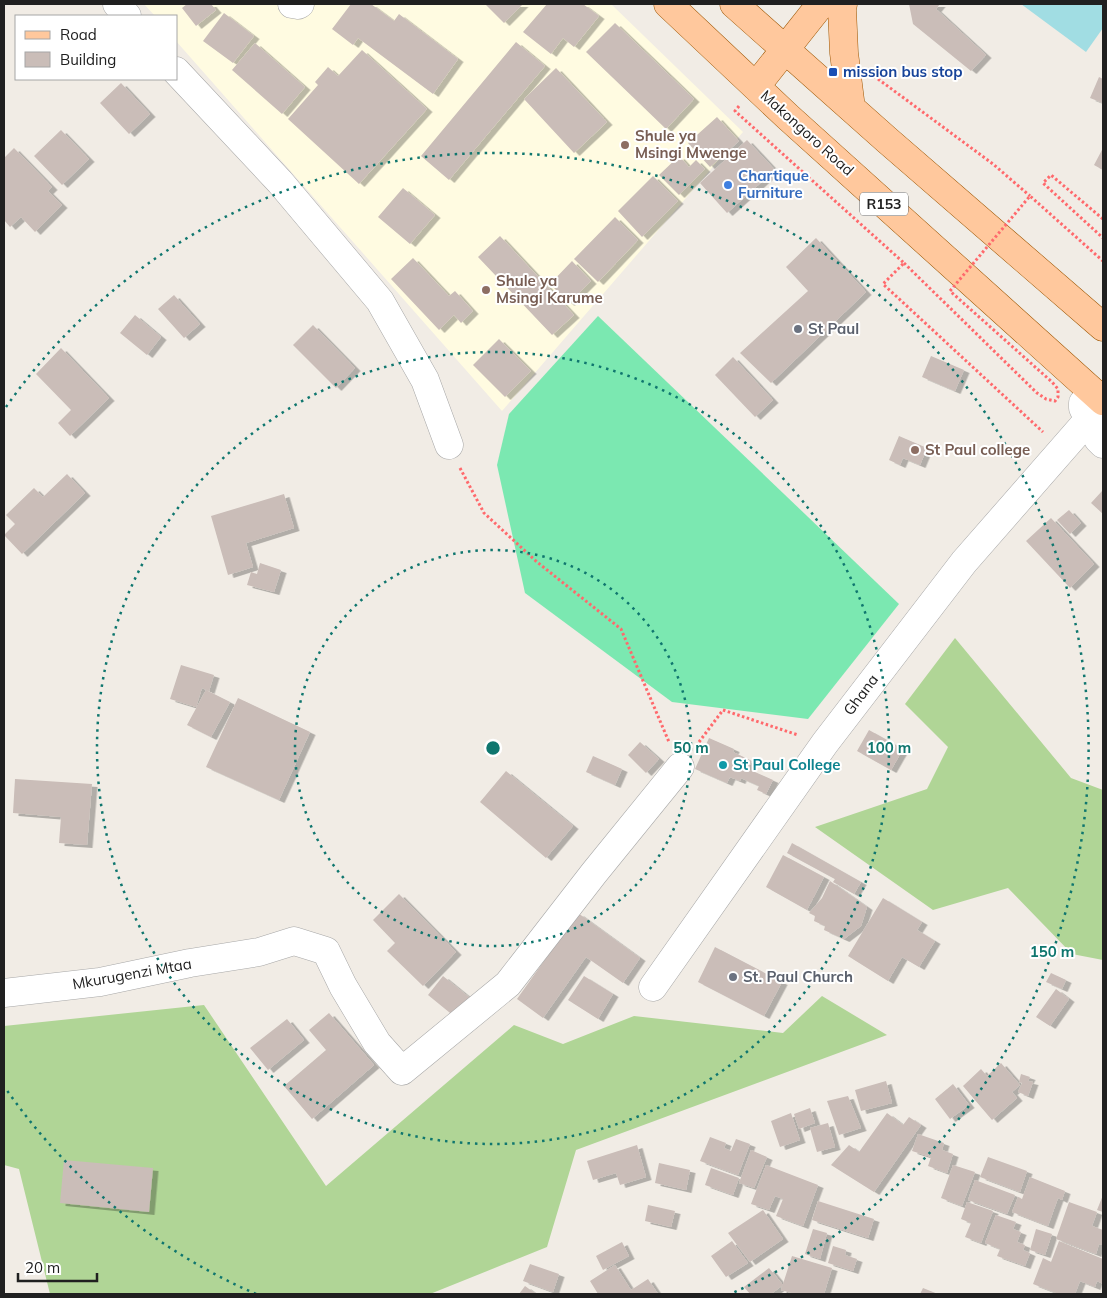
<svg xmlns="http://www.w3.org/2000/svg" width="1107" height="1298" font-family="Mulish,sans-serif">
	<style>
		.education { fill: #fffbe1 }
		.forest { fill: #b0d596 }
		.pitch { fill: #7be8b1 }
		.water { fill: #a1dde3 }
		.building { fill: #cabdb8; filter: url(#shadow) }
		.lines { fill: none; stroke-linecap: round; stroke-linejoin: round }
		.minor-casing { stroke: #a7a7a7; stroke-width: 29 }
		.major-casing { stroke: #9c5500; stroke-width: 29 }
		.path { stroke: #ff696c; stroke-width: 3; stroke-dasharray: 2.5 2.5; stroke-linecap: butt }
		.minor { stroke: #fff; stroke-width: 28 }
		.major { stroke: #ffc89d; stroke-width: 28 }
		.path-bridge { stroke: #ff696c; stroke-width: 3; stroke-dasharray: 2.5 2.5; stroke-linecap: butt }
		.ring { fill: none; stroke: #0f766e; stroke-width: 2.5; stroke-dasharray: 2.5 5 }
		.transit-dot { fill: #1a4fb4; stroke: #fff; stroke-width: 2 }
		.education-dot { fill: #8d6e63; stroke: #fff; stroke-width: 2 }
		.shop-dot { fill: #3f7fe0; stroke: #fff; stroke-width: 2 }
		.worship-dot { fill: #6b7280; stroke: #fff; stroke-width: 2 }
		.culture-dot { fill: #0f9aa8; stroke: #fff; stroke-width: 2 }
		.labels { text-anchor: middle; stroke-width: 4; stroke-linejoin: round; paint-order: stroke }
		.shield { fill: #fff; stroke: #636363; stroke-width: 1 }
		.shield-label { font-size: 14px; font-weight: bold; fill: #202020 }
		.transit-label { font-size: 15px; font-weight: bold; fill: #164399; stroke: #fff; text-anchor: start }
		.street-label { font-size: 15px; fill: #202020; stroke: #fff }
		.education-label { font-size: 15px; font-weight: bold; fill: #785e54; stroke: #fff; text-anchor: start }
		.shop-label { font-size: 15px; font-weight: bold; fill: #366cbe; stroke: #fff; text-anchor: start }
		.worship-label { font-size: 15px; font-weight: bold; fill: #5b616d; stroke: #fff; text-anchor: start }
		.culture-label { font-size: 15px; font-weight: bold; fill: #0d838f; stroke: #fff; text-anchor: start }
		.centre { fill: #0f766e; stroke: #fff; stroke-width: 2.5 }
		.ring-label { font-size: 15px; text-anchor: middle; font-weight: bold; fill: #0f766e; stroke: #fff; stroke-width: 4; stroke-linejoin: round; paint-order: stroke }
	</style>
	<defs>
		<filter id="shadow"><feDropShadow dx="5.5" dy="3" stdDeviation="0" flood-color="#0004"/></filter>
	</defs>
	<rect width="100%" height="100%" fill="#f1ece5"/>
	<path class="education" d="M144,4H611L743,132L502,411L176,41V16H155Z"/>
	<path class="forest" d="M955,638L1071,778L1103,790V960L1072,954L1008,888L933,910L815,827L927,789L948,747L905,704Z
		M822,996L887,1035L576,1150L547,1247L430,1294H50L19,1169L4,1165V1026L204,1005L326,1186L514,1025L563,1044L634,1016L783,1033Z"/>
	<path class="pitch" d="M598,316L899,604L808,719L672,702L525,593L497,465L509,414Z"/>
	<path class="water" d="M1021,4H1103V28L1086,52Z"/>
	<path class="building" d="M187,4H211L216,10L196,26L182,8Z
		M351,4H371L394,21L399,14L458,59L433,94L358,38L353,45L332,29Z
		M485,4H523L504,23Z
		M547,4H583L599,16L574,47L563,38L551,54L523,32Z
		M909,4H940L936,9L986,55L971,71L913,24Z
		M224,13L254,36L233,63L203,41Z
		M615,23L694,99L666,129L586,52Z
		M516,42L545,66L449,180L421,156Z
		M255,43L305,87L282,114L232,70Z
		M362,50L427,109L359,184L288,119L318,85L315,82L328,67L338,76Z
		M556,68L607,122L574,153L524,99Z
		M1099,77L1103,79V103L1090,98Z
		M121,83L150,114L129,134L100,103Z
		M717,117L739,141L710,167L688,143Z
		M61,130L89,159L62,185L34,156Z
		M747,140L775,170L727,213L700,183Z
		M14,148L52,187L48,191L62,205L35,232L21,217L10,227L4,220V158Z
		M1103,148V170L1094,165Z
		M679,156L689,167L696,160L705,169L679,195L659,175Z
		M653,176L678,201L642,237L618,211Z
		M403,188L435,215L410,244L378,217Z
		M615,217L638,240L598,282L574,259Z
		M500,236L574,315L552,335L478,257Z
		M816,238L866,292L771,383L740,353L808,291L786,267Z
		M413,258L449,296L455,291L473,311L461,323L454,315L439,330L391,279Z
		M572,261L591,281L569,303L550,284Z
		M174,295L200,324L184,338L158,309Z
		M135,315L161,337L147,355L120,333Z
		M313,325L355,368L336,388L293,345Z
		M499,339L531,371L505,397L473,365Z
		M61,348L109,398L70,436L58,423L71,410L36,374Z
		M931,356L964,370L955,391L922,377Z
		M733,357L773,400L755,417L715,375Z
		M899,436L927,448L920,465L903,458L900,465L889,460Z
		M67,474L85,493L22,554L4,535L15,524L6,515L34,488L43,497Z
		M1102,491L1103,492V514L1091,503Z
		M284,494L294,528L246,543L253,567L228,575L211,516Z
		M1069,510L1081,523L1070,534L1057,520Z
		M1051,518L1094,564L1070,588L1026,541Z
		M260,563L281,570L274,592L247,585L251,572L257,574Z
		M181,665L214,675L209,691L202,688L196,707L170,699Z
		M206,690L230,702L211,737L187,725Z
		M238,698L310,732L279,800L206,767Z
		M869,730L903,749L891,770L857,751Z
		M709,738L734,749L733,752L752,761L748,769L773,780L766,794L757,790L759,786L741,778L740,781L730,777L727,783L695,769Z
		M640,742L659,759L646,773L628,755Z
		M593,756L622,769L615,785L586,772Z
		M506,771L573,826L546,858L480,802Z
		M15,779L92,784L87,845L59,843L61,817L13,813Z
		M792,843L861,882L854,894L833,882L835,879L787,853Z
		M783,855L824,877L807,910L766,887Z
		M830,881L867,907L861,926L844,939L824,930L825,926L814,921L815,916L809,913L822,898Z
		M399,894L456,952L423,986L387,951L395,943L373,920Z
		M883,898L922,922L917,930L935,941L919,967L902,957L888,981L848,956Z
		M578,913L640,958L623,983L586,957L543,1018L517,999Z
		M715,947L782,982L764,1016L698,982Z
		M1051,973L1066,980L1062,989L1046,982Z
		M443,976L470,998L455,1017L428,995Z
		M584,976L613,994L598,1019L568,1000Z
		M1056,989L1069,999L1050,1026L1036,1017Z
		M329,1013L374,1065L312,1119L284,1086L326,1050L309,1030Z
		M287,1019L304,1040L268,1070L250,1048Z
		M1001,1063L1020,1085L1012,1092L1017,1098L992,1120L963,1086L981,1069L987,1076Z
		M1021,1074L1030,1077L1028,1081L1033,1082L1028,1096L1018,1092L1022,1083L1019,1082Z
		M886,1081L892,1103L861,1111L855,1090Z
		M953,1084L969,1105L950,1119L935,1099Z
		M848,1096L861,1128L839,1135L827,1101Z
		M810,1108L815,1123L799,1129L794,1114Z
		M791,1113L800,1140L780,1147L771,1121Z
		M887,1113L903,1125L909,1117L921,1125L874,1192L831,1165L849,1145L859,1152Z
		M828,1123L835,1147L817,1152L810,1128Z
		M918,1134L944,1143L942,1150L953,1154L947,1173L928,1166L931,1157L912,1151Z
		M710,1137L726,1143L724,1148L731,1151L736,1139L750,1144L738,1175L700,1161Z
		M637,1145L646,1177L620,1185L616,1173L593,1180L587,1161Z
		M751,1150L767,1157L754,1188L739,1183Z
		M988,1157L1027,1171L1020,1192L980,1177Z
		M64,1160L153,1168L149,1212L60,1203Z
		M659,1163L690,1170L686,1190L655,1183Z
		M766,1165L818,1185L803,1226L776,1216L783,1199L775,1196L769,1210L751,1204Z
		M953,1165L975,1172L962,1206L941,1198Z
		M711,1168L739,1178L733,1195L705,1185Z
		M1030,1177L1065,1191L1062,1200L1058,1198L1048,1226L1012,1212L1018,1197L1022,1199Z
		M975,1180L1015,1195L1007,1214L968,1200Z
		M1103,1195V1212L1097,1210Z
		M818,1201L874,1219L868,1238L812,1220Z
		M967,1202L993,1211L981,1243L965,1237L971,1223L961,1219Z
		M1069,1202L1097,1212L1092,1226L1103,1230V1240L1102,1245L1099,1244L1096,1254L1056,1239Z
		M648,1205L675,1211L671,1227L645,1221Z
		M763,1210L783,1239L750,1262L728,1233Z
		M996,1215L1016,1222L1013,1229L1021,1232L1017,1242L1025,1245L1023,1250L1030,1253L1025,1266L997,1256L1000,1249L985,1243Z
		M813,1229L827,1233L820,1259L805,1254Z
		M1036,1229L1052,1234L1045,1255L1030,1250Z
		M732,1241L748,1263L726,1277L711,1256Z
		M1059,1241L1103,1259V1284L1097,1281L1095,1287L1080,1281L1075,1294H1059L1033,1284L1043,1258L1051,1262Z
		M622,1242L629,1256L603,1270L596,1256Z
		M833,1246L846,1250L845,1255L857,1259L853,1271L828,1263Z
		M792,1256L832,1268L824,1294H795L781,1290Z
		M530,1264L559,1274L553,1292L523,1281Z
		M615,1265L631,1290L648,1279L658,1294H598L590,1281Z
		M769,1268L783,1285L771,1294H750L744,1287Z
		M525,1286L536,1294H519Z
		M923,1288L938,1294H920Z"/>
	<g class="lines">
		<defs>
			<path id="minor" d="M117,4L127,16
				M292,4L298,5L300,4
				M176,71L280,182L380,301L425,380L449,445
				M1083,403V408L1098,439L1103,444
				M653,987L825,743L964,562L1089,419
				M4,993L100,982L190,963L259,952L294,941L326,951L343,986L377,1043L402,1071L508,984L594,873L680,767"/>
			<path id="major" d="M668,4L788,117L1103,401
				M734,4L887,140L1103,327
				M843,4L842,9L844,53L851,108
				M756,86L821,4"/>
		</defs>
		<use href="#minor" class="minor-casing"/>
		<use href="#major" class="major-casing"/>
		<path class="path" d="M874,76L993,164L1030,196
			M739,106L735,111L904,263L883,284L1043,432
			M1103,219L1051,175L1043,183L1103,238
			M460,468L484,513L537,562L621,629L669,742
			M696,746L723,710L798,735"/>
		<use href="#minor" class="minor"/>
		<use href="#major" class="major"/>
		<path class="path-bridge" d="M904,263L1037,393L1046,399L1055,401L1058,397V389L1052,382L950,291L1030,196L1103,261"/>
	</g>
	<g class="ring">
		<circle cx="493" cy="748" r="198"/>
		<circle cx="493" cy="748" r="396"/>
		<path d="M256 1294A595 595 0 0 1 6 1089M6 407A595 595 0 1 1 730 1294"/>
	</g>
	<rect class="transit-dot" x="828" y="67" width="10" height="10" rx="2.5"/>
	<g class="education-dot">
		<circle cx="625" cy="145" r="5"/>
		<circle cx="486" cy="290" r="5"/>
		<circle cx="915" cy="450" r="5"/>
	</g>
	<circle class="shop-dot" cx="728" cy="185" r="5"/>
	<g class="worship-dot">
		<circle cx="798" cy="329" r="5"/>
		<circle cx="733" cy="977" r="5"/>
	</g>
	<circle class="culture-dot" cx="723" cy="765" r="5"/>
	<g class="labels">
		<rect class="shield" x="860" y="192.5" width="48" height="23" rx="4"/>
		<g class="shield-label">
			<text x="884" y="209">R153</text>
		</g>
		<g class="transit-label">
			<text x="843" y="77">mission bus stop</text>
		</g>
		<g class="street-label">
			<text transform="translate(807 133) rotate(42)" y="5">Makongoro Road</text>
			<text transform="translate(861 695) rotate(-53)" y="5">Ghana</text>
			<text transform="translate(132 974) rotate(-10)" y="5">Mkurugenzi Mtaa</text>
		</g>
		<g class="education-label">
			<text x="635" y="141">Shule ya<tspan x="635" dy="17">Msingi Mwenge</tspan></text>
			<text x="496" y="286">Shule ya<tspan x="496" dy="17">Msingi Karume</tspan></text>
			<text x="925" y="455">St Paul college</text>
		</g>
		<g class="shop-label">
			<text x="738" y="181">Chartique<tspan x="738" dy="17">Furniture</tspan></text>
		</g>
		<g class="worship-label">
			<text x="808" y="334">St Paul</text>
			<text x="743" y="982">St. Paul Church</text>
		</g>
		<g class="culture-label">
			<text x="733" y="770">St Paul College</text>
		</g>
	</g>
	<circle cx="493" cy="748" r="8" class="centre"/>
	<g class="ring-label">
		<text x="691" y="753">50 m</text>
		<text x="889" y="753">100 m</text>
		<text x="1052" y="957">150 m</text>
	</g>
	<rect width="1107" height="1298" fill="none" stroke="#202020" stroke-width="10"/>
	<rect x="15" y="15" width="162" height="65" fill="#ffffff" stroke="#a6a6a6"/>
	<rect x="25" y="31" width="25" height="8" fill="#ffc89d" stroke="#a6a6a6"/>
	<text x="60" y="40" font-size="15" fill="#202020">Road</text>
	<rect x="25" y="52" width="25" height="15" fill="#cabdb8" stroke="#a6a6a6"/>
	<text x="60" y="65" font-size="15" fill="#202020">Building</text>
	<path d="M18 1273v8h79v-8" fill="none" stroke="#202020" stroke-width="2.5"/>
	<text x="25" y="1273" font-size="15" fill="#202020" stroke="#ffffff" stroke-width="4" paint-order="stroke">20 m</text>
</svg>
